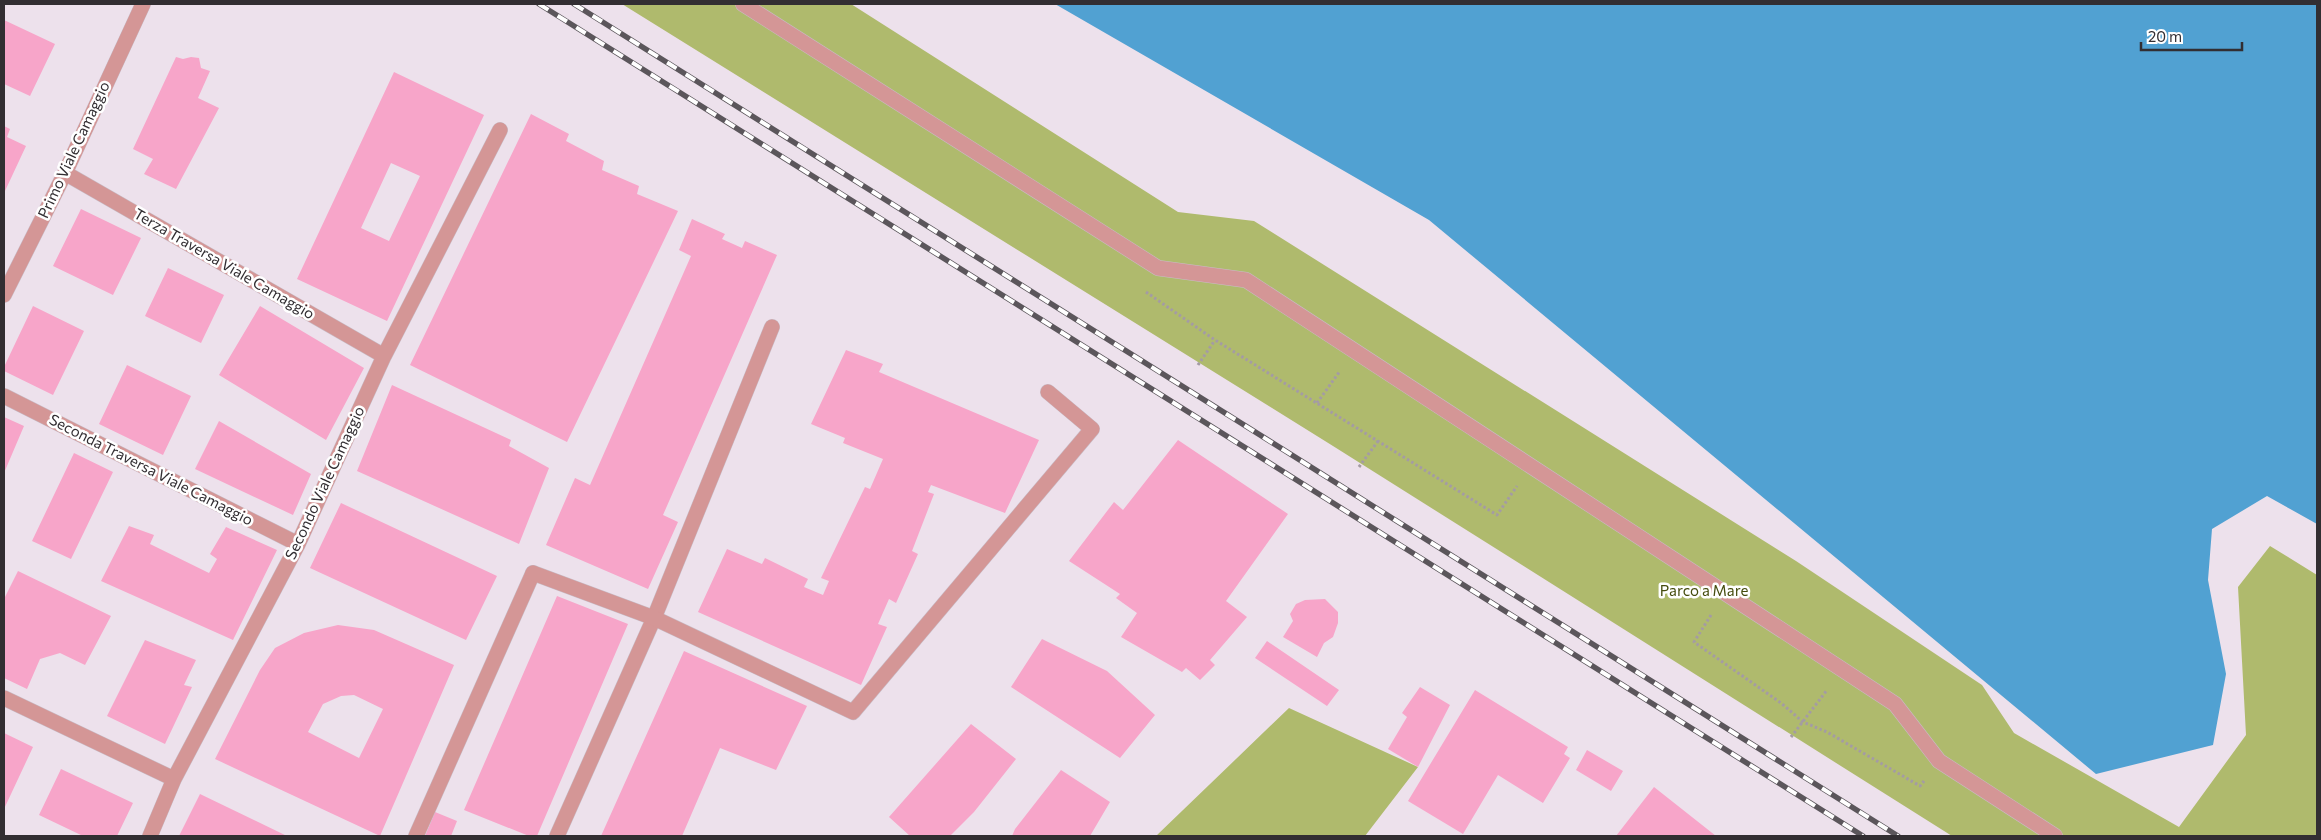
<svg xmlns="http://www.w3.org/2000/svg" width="2321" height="840" font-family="Commissioner,sans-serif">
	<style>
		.green { fill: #afba6d }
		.water { fill: #51a1d2 }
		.building { fill: #f7a5c9; fill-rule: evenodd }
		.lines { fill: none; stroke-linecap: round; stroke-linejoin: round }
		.lane-casing { stroke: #c8bdc7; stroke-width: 16 }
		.street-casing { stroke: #c8bdc7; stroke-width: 16 }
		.path { stroke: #a49ba4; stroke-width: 3; stroke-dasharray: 2.5 2.5; stroke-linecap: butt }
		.lane { stroke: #d49696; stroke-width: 15 }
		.street { stroke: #d49696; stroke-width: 15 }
		.rail-casing { stroke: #5b565b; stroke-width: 5.5 }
		.rail { stroke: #fff; stroke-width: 4; stroke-dasharray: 11; stroke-linecap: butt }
		.labels { text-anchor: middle; stroke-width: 5; stroke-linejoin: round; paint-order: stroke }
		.street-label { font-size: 15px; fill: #322e32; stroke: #fff }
		.park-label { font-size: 15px; fill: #454c0e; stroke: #fff }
	</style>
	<rect width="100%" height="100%" fill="#ede1ec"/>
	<path class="green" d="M622,4H851L1178,212L1254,221L1796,561L1982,685L2014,733L2179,827L2246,735L2238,587L2270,546L2317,575V836H1952L1333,446Z
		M1289,708L1418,767L1365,836H1156Z"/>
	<path class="water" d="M1055,4H2317V524L2267,496L2212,529L2208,580L2226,674L2213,745L2096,774L1429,220Z"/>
	<path class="building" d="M4,20L55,44L30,96L4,84Z
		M176,57L183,59L191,57L199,58L201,68L210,71L198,98L219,108L176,189L144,174L153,159L133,149Z
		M394,72L484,115L387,321L297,279ZM391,163L420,176L389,241L361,228Z
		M531,114L569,134L566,141L604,161L602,170L639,186L637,194L678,211L567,442L410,365Z
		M4,126L10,129L7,137L26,146L5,191Z
		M81,209L141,238L113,295L53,266Z
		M692,219L725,234L722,239L742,248L745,241L777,255L663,515L678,522L648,589L546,545L575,478L590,485L691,256L679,250Z
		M168,268L224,295L201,343L145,316Z
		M33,306L84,331L53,395L4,371V367Z
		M260,306L364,368L326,440L219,375Z
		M846,350L883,364L879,372L1039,440L1005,513L931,485L928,492L934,494L912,551L918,554L896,603L889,599L878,624L887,627L861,685L698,612L727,549L762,564L765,558L808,579L804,587L823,595L829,581L821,578L865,487L870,489L883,459L843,443L845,438L811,424Z
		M127,365L191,396L163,455L99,424Z
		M392,385L511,440L509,446L549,468L519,544L357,471Z
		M4,417L24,426L4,473Z
		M219,421L311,474L293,515L195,469Z
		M1178,440L1288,514L1226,601L1247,617L1210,660L1215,665L1200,680L1186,668L1182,672L1121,637L1137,613L1116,598L1120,594L1069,561L1114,502L1123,510Z
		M74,453L113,472L71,559L32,541Z
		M341,503L497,576L466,640L310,568Z
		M129,526L154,535L150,544L209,573L217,559L210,554L226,527L277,550L233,640L101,581Z
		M18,571L111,616L85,665L60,653L40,659L27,689L4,678V599Z
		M557,596L628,624L537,836H529L464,810Z
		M1325,599L1338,612V623L1333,637L1324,643L1317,657L1283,637L1293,621L1290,614L1296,604L1305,600Z
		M338,625L374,630L454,665L380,836L215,759L260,670L275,648L304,633ZM354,695L383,709L359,758L308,732L323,704L341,696Z
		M1042,639L1107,671L1155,715L1120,758L1011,687Z
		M145,640L196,660L184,685L192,687L165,744L107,716Z
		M1267,641L1339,690L1327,706L1255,658Z
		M684,651L807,706L776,770L720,748L682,836H601Z
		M1420,687L1450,705L1418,767L1388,749L1407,717L1402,713Z
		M1475,690L1568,747L1564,754L1570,758L1543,803L1498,775L1463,834L1408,801Z
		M971,724L1016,759L974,812L950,836H910L889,817Z
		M4,733L33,747L4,809Z
		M1587,750L1623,771L1611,791L1576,770Z
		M61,769L133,803L117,836H83L39,815Z
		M1061,770L1110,802L1090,836H1012L1015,829Z
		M1654,787L1716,836H1616Z
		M200,794L287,836H179Z
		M435,812L457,821L451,836H425Z"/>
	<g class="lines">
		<defs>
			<path id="lane" d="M416,836L533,573
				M557,836L654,618L772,327"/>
			<path id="street" d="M743,4L1158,268L1246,280L1895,704L1939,761L2055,836
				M65,173L384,356
				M4,295L65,173L143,4
				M4,396L298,544
				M533,573L654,618L853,712L1092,429L1048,392
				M4,698L174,779
				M150,836L174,779L298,544L384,356L500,130"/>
		</defs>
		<use href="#lane" class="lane-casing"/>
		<use href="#street" class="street-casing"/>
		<path class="path" d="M1146,292L1215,340L1497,515L1517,486
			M1198,365L1215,340
			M1317,403L1340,371
			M1359,467L1378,441
			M1711,615L1694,642L1781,703L1803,722L1827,732L1920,786L1924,781
			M1791,737L1827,690"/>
		<use href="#lane" class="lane"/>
		<use href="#street" class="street"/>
		<defs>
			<path id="rail" d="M539,4L1863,836
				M574,4L1898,836"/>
		</defs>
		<use href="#rail" class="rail-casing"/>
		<use href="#rail" class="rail"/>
	</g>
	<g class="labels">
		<g class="street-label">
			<text transform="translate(74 150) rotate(-65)" y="5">Primo Viale Camaggio</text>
			<text transform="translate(224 264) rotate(30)" y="5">Terza Traversa Viale Camaggio</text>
			<text transform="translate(151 470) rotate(27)" y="5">Seconda Traversa Viale Camaggio</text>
			<text transform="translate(325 483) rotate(-65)" y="5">Secondo Viale Camaggio</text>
		</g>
		<g class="park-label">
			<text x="1704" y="596">Parco a Mare</text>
		</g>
	</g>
	<rect width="2321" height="840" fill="none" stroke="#322e32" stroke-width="10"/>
	<path d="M2141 42v8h101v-8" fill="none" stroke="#322e32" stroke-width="2.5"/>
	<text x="2148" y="42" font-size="15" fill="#322e32" stroke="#ffffff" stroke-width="4" paint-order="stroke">20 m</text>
</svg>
